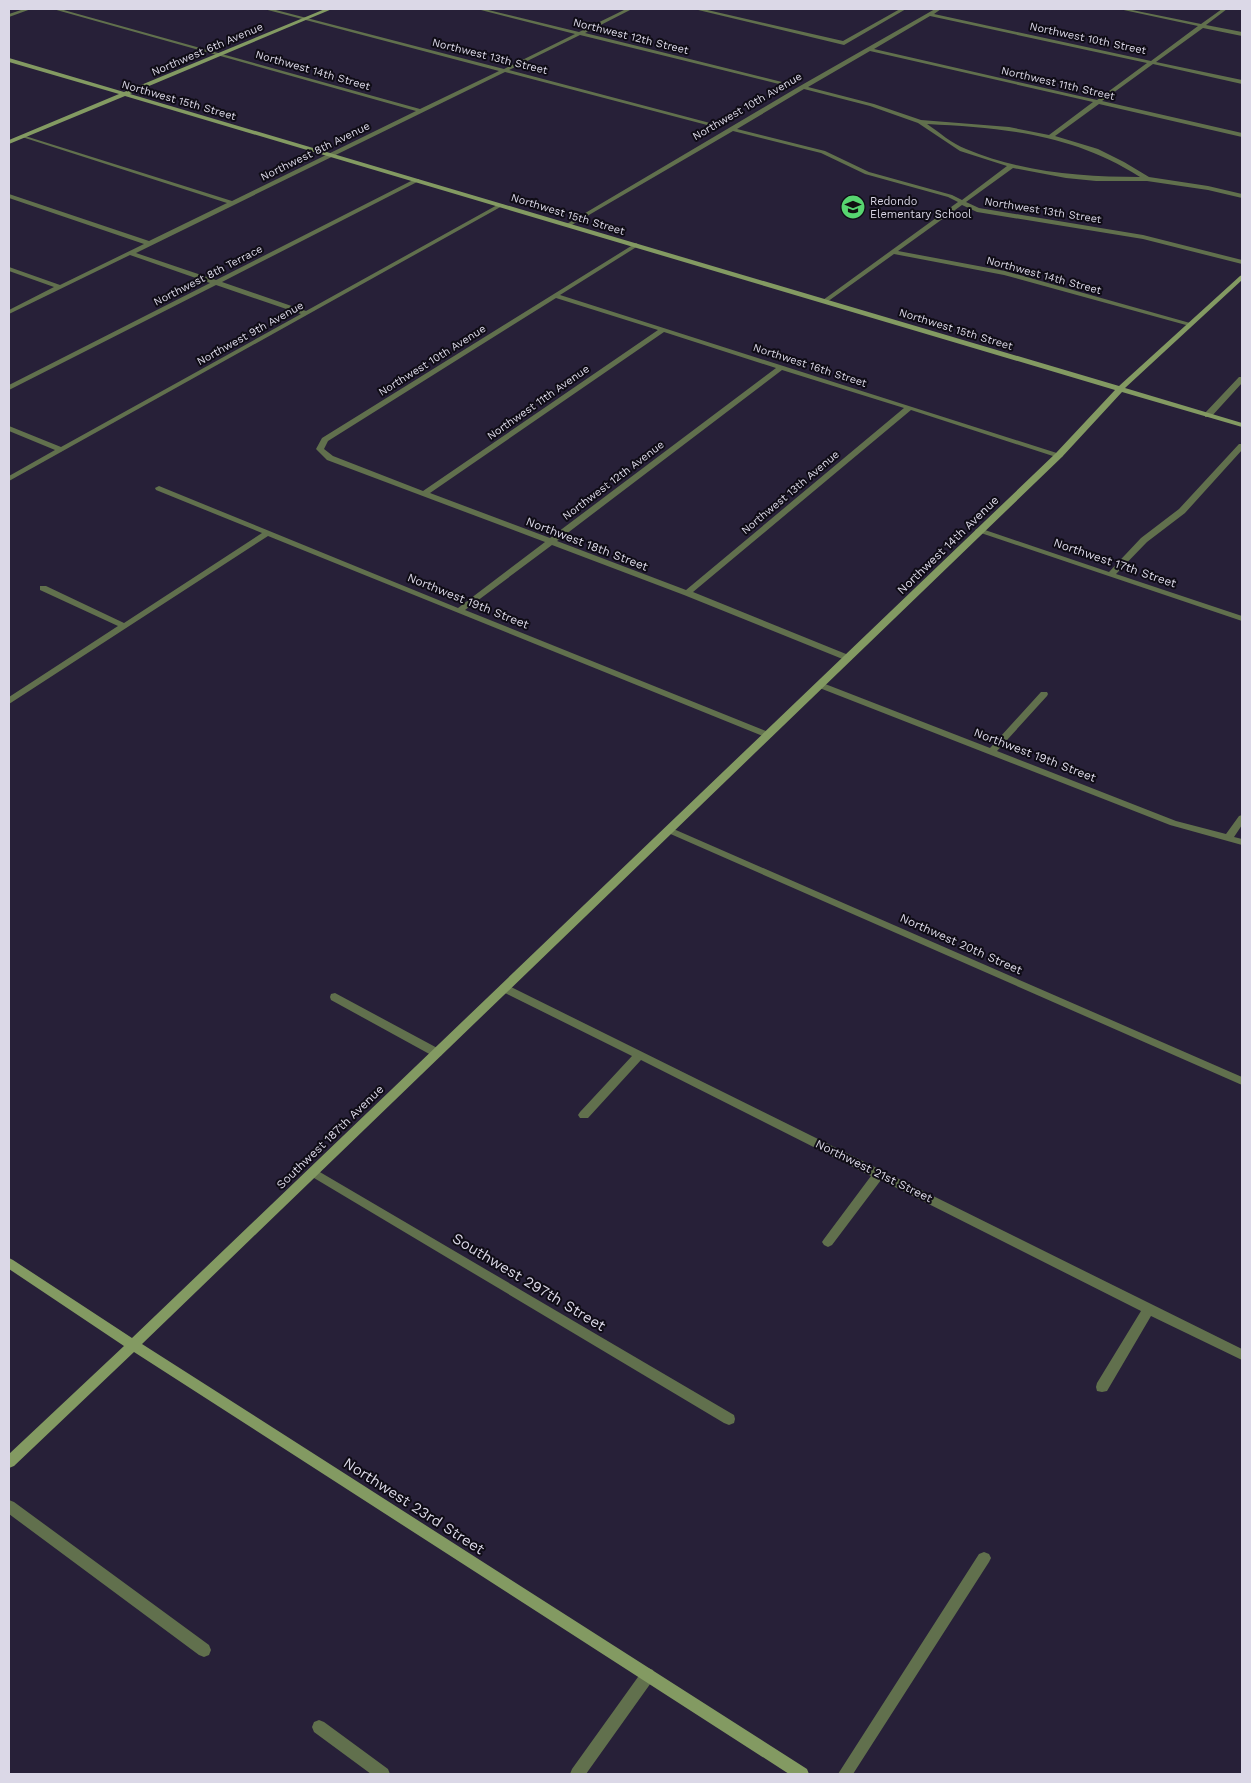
<svg xmlns="http://www.w3.org/2000/svg" width="1251" height="1783" font-family="'Work Sans',sans-serif">
	<style>
		.lines { fill: none; stroke-linecap: round; stroke-linejoin: round }
		.street { fill: #61704d; fill-rule: evenodd }
		.secondary { fill: #839a62; fill-rule: evenodd }
		.labels { text-anchor: middle; stroke-width: 4; stroke-linejoin: round; paint-order: stroke }
		.far-street-label { font-size: 11px; fill: #dbd8e7; stroke: #0f0c16 }
		.far-poi-label { font-size: 11px; fill: #dbd8e7; stroke: #0f0c16; text-anchor: start }
		.street-label { font-size: 12px; fill: #dbd8e7; stroke: #0f0c16 }
		.near-street-label { font-size: 15px; fill: #dbd8e7; stroke: #0f0c16 }
	</style>
	<rect width="100%" height="100%" fill="#272038"/>
	<g class="lines">
		<path class="street" d="M24,9H31L9,17V14Z
			M53,9H60L420,109L499,71L264,9H272L504,69L575,34L477,9H484L579,32L626,9H632L585,33L782,82L779,84L580,35L509,70L710,123L707,125L505,72L136,253L216,280L415,179H419V181L222,282L306,311L499,204L504,205L9,481V476L55,450L9,431V426L61,447L301,314L216,285L9,390V385L210,283L130,255L9,314V310L54,287L9,271V267L60,285L144,244L9,198V194L149,241L227,203L22,137V135L232,201L416,111Z
			M694,9H703L843,41L900,9H906L844,45Z
			M935,9H941L934,14L1151,61L1198,26L1119,9H1127L1201,24L1222,9H1227L1206,25L1242,32V36L1203,28L1156,62L1242,80V84L1153,64L1102,101L1242,133V137L1099,104L1055,136L1098,149L1124,162L1149,177L1208,186L1242,194V198L1208,190L1147,181H1096L1066,178L1013,168L966,202L979,208L1143,235L1242,260V264L1143,239L977,212L962,205L898,251L1005,271L1190,323V325H1186L1004,275L894,254L827,302H823V300L958,202L948,197L865,174L821,153L733,131L570,226L565,225L800,86ZM930,16L1147,63L1097,100L874,49ZM870,51L1093,102L1049,135L1009,127L921,120L874,104L808,87ZM804,89L870,106L918,123L960,151L1007,166L962,200L952,195L869,172L825,151L737,129ZM927,124C1004,128 1073,134 1140,177C1081,177 1021,172 966,149C952,144 939,132 927,124Z
			M636,243L639,245L638,246L560,295L1063,455L1062,457H1056L911,410L693,592L851,656L852,658L851,660H845L684,595L552,545L465,610L771,733L773,735L771,737H765L268,536L9,704V697L118,626L40,590V586H46L124,623L262,533L156,490L155,488L159,486L458,608L545,542L327,460L316,449L322,438ZM556,298L658,330L423,491L333,456L324,449L328,441ZM664,332L776,368L550,538L430,493ZM782,370L904,408L686,590L557,541Z
			M1239,377H1242V383L1211,417H1205V413Z
			M1239,444H1242V450L1185,513L1147,542L1116,574L1242,616V621L975,531L976,529H982L1109,572L1141,538L1179,509Z
			M820,682L990,748L1041,692H1047L1048,694L1047,696L997,751L1176,821L1226,834L1239,816L1242,815V825L1234,837L1242,839V845L1170,825L817,687L816,685Z
			M669,827L1242,1077V1085L666,832L664,830Z
			M505,984L1242,1349V1360L1151,1316L1107,1391L1102,1392L1097,1391L1096,1387L1097,1383L1141,1311L881,1180L832,1245L828,1247L824,1245L822,1242L824,1239L871,1176L641,1060L588,1118H580L578,1115L580,1112L632,1056L501,991L500,988L501,985Z
			M335,993L441,1050L442,1053L441,1056H433L331,1000L330,997L331,994Z
			M313,1168L734,1415L735,1419L734,1423L729,1425L724,1423L309,1175L307,1172L309,1169Z
			M9,1500L14,1502L209,1645L211,1650L209,1655L204,1657L199,1655L9,1514Z
			M984,1552L989,1554L991,1558L989,1562L853,1774H838L979,1554Z
			M648,1668L653,1670L655,1675L653,1680L586,1774H570L572,1769L643,1670Z
			M319,1720L324,1722L388,1769L390,1774H371L314,1732L312,1727L314,1722Z"/>
		<path class="secondary" d="M325,9H332L130,94L1119,386L1240,276L1242,275V280L1125,388L1242,423V427L1122,392L1062,457L142,1344L807,1769L809,1774H789L134,1352L14,1466L9,1468V1454L124,1346L9,1269V1258L13,1260L132,1338L1056,453L1115,390L125,96L9,144V140L119,94L9,62V58L124,92Z"/>
	</g>
	<defs>
		<symbol id="school-disc" viewBox="-11 -11 22 22"><circle r="9.5" fill="#57d570" stroke="#0f0c16"/><path d="M0-5L7-2L0 1L-7-2ZM-4 1L0 2.5L4 1V4Q0 6-4 4Z" fill="#111"/></symbol>
	</defs>
	<g fill-rule="evenodd">
		<use href="#school-disc" x="839" y="193" width="28" height="28"/>
	</g>
	<g class="labels">
		<g class="far-street-label">
			<text transform="translate(631 36) rotate(14)" y="4">Northwest 12th Street</text>
			<text transform="translate(1088 38) rotate(12)" y="4">Northwest 10th Street</text>
			<text transform="translate(207 49) rotate(-23)" y="4">Northwest 6th Avenue</text>
			<text transform="translate(490 56) rotate(14)" y="4">Northwest 13th Street</text>
			<text transform="translate(313 70) rotate(16)" y="4">Northwest 14th Street</text>
			<text transform="translate(1058 83) rotate(13)" y="4">Northwest 11th Street</text>
			<text transform="translate(179 100) rotate(16)" y="4">Northwest 15th Street</text>
			<text transform="translate(747 106) rotate(-30)" y="4">Northwest 10th Avenue</text>
			<text transform="translate(315 151) rotate(-26)" y="4">Northwest 8th Avenue</text>
			<text transform="translate(1043 210) rotate(9)" y="4">Northwest 13th Street</text>
			<text transform="translate(568 214) rotate(17)" y="4">Northwest 15th Street</text>
			<text transform="translate(208 275) rotate(-27)" y="4">Northwest 8th Terrace</text>
			<text transform="translate(1044 275) rotate(15)" y="4">Northwest 14th Street</text>
			<text transform="translate(956 329) rotate(17)" y="4">Northwest 15th Street</text>
			<text transform="translate(250 333) rotate(-29)" y="4">Northwest 9th Avenue</text>
			<text transform="translate(432 360) rotate(-32)" y="4">Northwest 10th Avenue</text>
			<text transform="translate(810 365) rotate(18)" y="4">Northwest 16th Street</text>
			<text transform="translate(538 402) rotate(-35)" y="4">Northwest 11th Avenue</text>
			<text transform="translate(613 480) rotate(-37)" y="4">Northwest 12th Avenue</text>
			<text transform="translate(790 492) rotate(-40)" y="4">Northwest 13th Avenue</text>
		</g>
		<g class="far-poi-label">
			<text x="870" y="205">Redondo<tspan x="870" dy="13">Elementary School</tspan></text>
		</g>
		<g class="street-label">
			<text transform="translate(587 544) rotate(21)" y="4">Northwest 18th Street</text>
			<text transform="translate(948 545) rotate(-44)" y="4">Northwest 14th Avenue</text>
			<text transform="translate(1115 563) rotate(19)" y="4">Northwest 17th Street</text>
			<text transform="translate(468 601) rotate(22)" y="4">Northwest 19th Street</text>
			<text transform="translate(1035 755) rotate(21)" y="4">Northwest 19th Street</text>
			<text transform="translate(961 944) rotate(24)" y="4">Northwest 20th Street</text>
			<text transform="translate(330 1137) rotate(-44)" y="4">Southwest 187th Avenue</text>
			<text transform="translate(874 1171) rotate(26)" y="4">Northwest 21st Street</text>
		</g>
		<g class="near-street-label">
			<text transform="translate(529 1282) rotate(31)" y="5">Southwest 297th Street</text>
			<text transform="translate(414 1506) rotate(33)" y="5">Northwest 23rd Street</text>
		</g>
	</g>
	<rect width="1251" height="1783" fill="none" stroke="#dbd8e7" stroke-width="20"/>
</svg>
